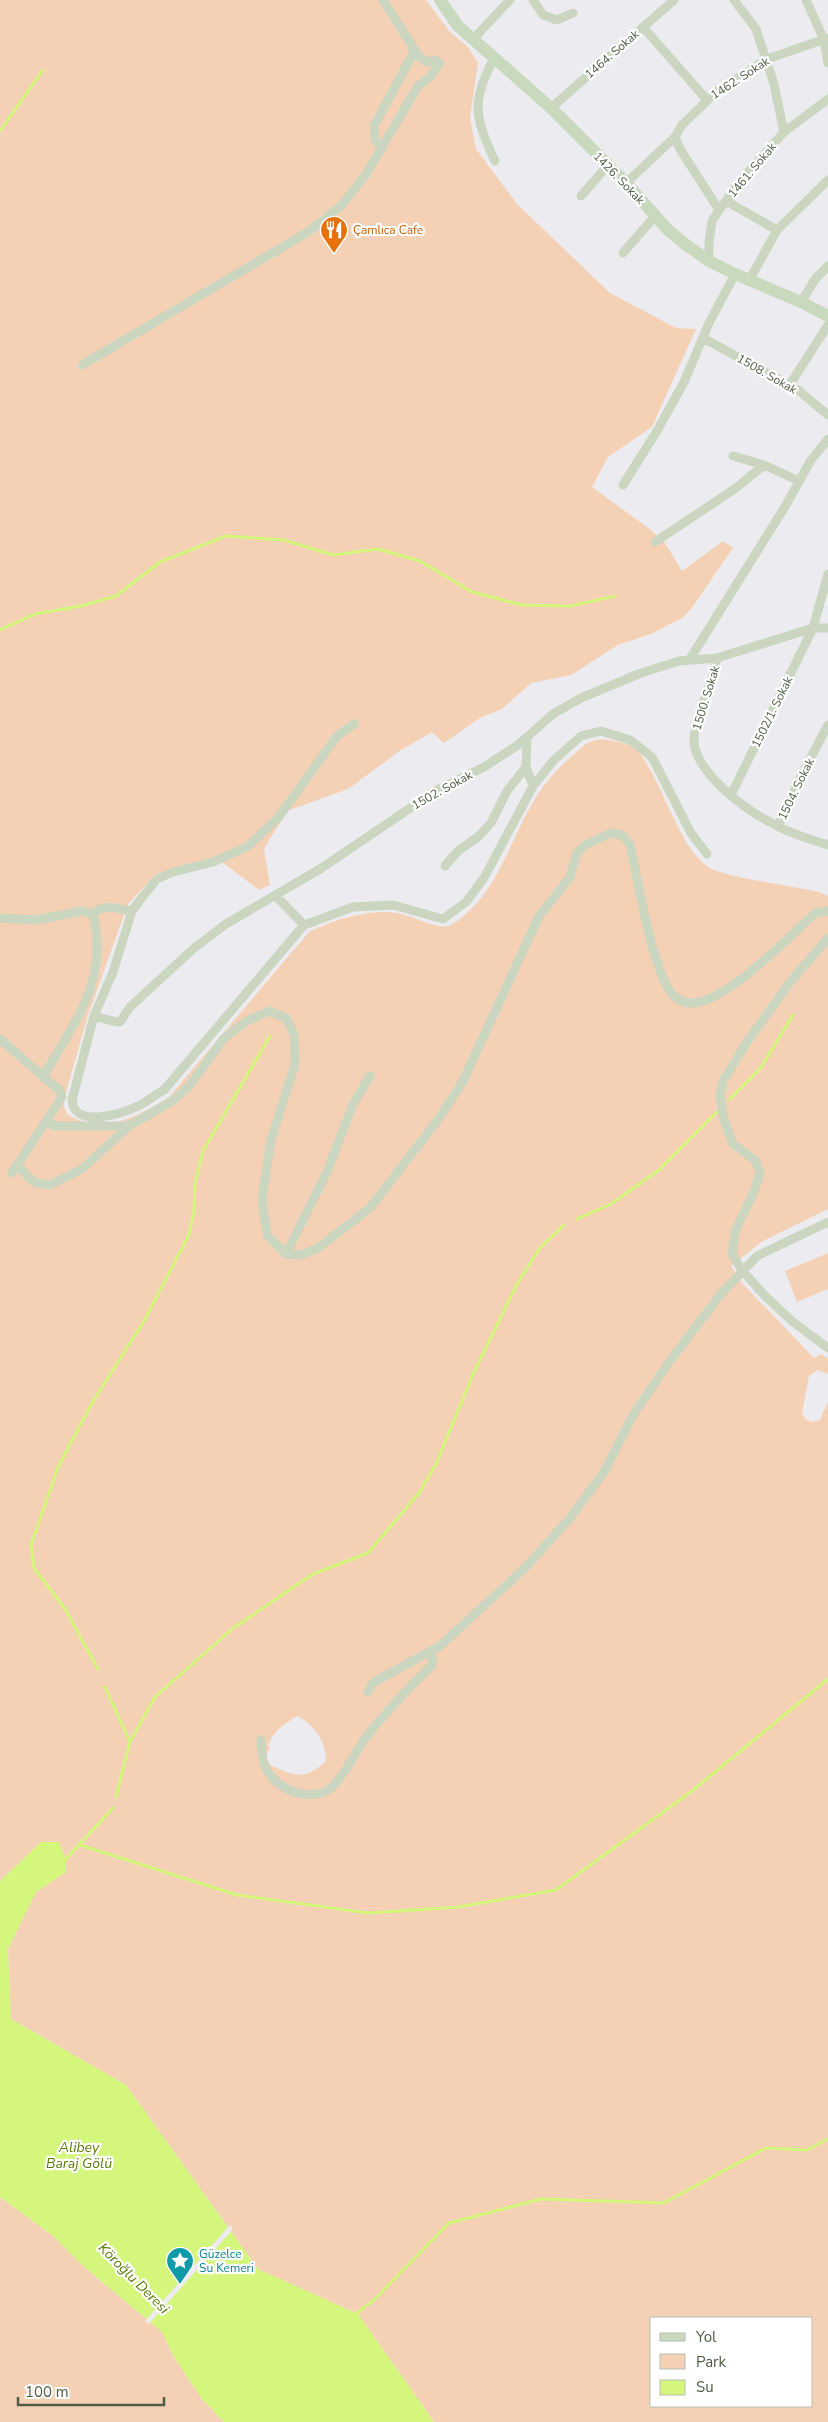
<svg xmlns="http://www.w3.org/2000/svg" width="828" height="2422" font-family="'Nunito Sans',sans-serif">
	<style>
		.green { fill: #f4d1b5; fill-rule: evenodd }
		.water { fill: #d4f67d }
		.pier { fill: #ececf0 }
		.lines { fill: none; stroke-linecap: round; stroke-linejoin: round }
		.stream { stroke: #d4f67d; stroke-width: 3 }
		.street { stroke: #cbd6c1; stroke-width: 9 }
		.secondary { stroke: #c8d9bd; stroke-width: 12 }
		.labels { text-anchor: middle; stroke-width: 4.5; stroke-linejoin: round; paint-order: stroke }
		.street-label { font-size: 12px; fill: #4e5c43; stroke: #fff }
		.food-label { font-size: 12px; fill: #c56008; stroke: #fff; text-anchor: start }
		.culture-label { font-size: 12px; fill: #0d838f; stroke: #fff; text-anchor: start }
		.water-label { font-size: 14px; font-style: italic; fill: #597a06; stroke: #fff }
	</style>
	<rect width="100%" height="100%" fill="#ececf0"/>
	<path class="green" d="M0,0H426L450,32L468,47L478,63L470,118L476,149L517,204L610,293L676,328L696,329L652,427L608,457L592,487L651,530L665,543L682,571L723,541L733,548L691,609L682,618L651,634L618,645L571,675L531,683L502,709L480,718L444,743L432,732L398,752L348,789L287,811L264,849L270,885L259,890L215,857L156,874L128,904L88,1015L63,1103L67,1114C101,1137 139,1116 169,1097L309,932C333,920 373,907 401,914C412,916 441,931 451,925C498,897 510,837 538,794C550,775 566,761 582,747C590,739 604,738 614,741C620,743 631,744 636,748C639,750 642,756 644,760C665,790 679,846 708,867C722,877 798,887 819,892L828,896V1209L763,1241L731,1266L742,1283L814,1358L821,1354L828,1359V1374L818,1370L809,1376L802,1413L805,1419L812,1422L820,1420L828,1401V2422H434L358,2314L258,2269L126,2085L11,2019L8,1949L36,1892L66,1872H9L0,1881ZM297,1716C315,1725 326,1741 326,1761C304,1782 292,1775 270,1765L266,1756L270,1748L268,1745C273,1732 285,1723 297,1716ZM652,2318H812V2406H652Z
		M828,1253V1289L797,1302L785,1271Z
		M0,2197L52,2235L82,2265L162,2332L174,2357L202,2399L224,2422H0Z"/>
	<path class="water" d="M41,1842H59L66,1859V1872L36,1892L8,1949L11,2019L126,2085L258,2269L358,2314L434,2422H224L202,2399L174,2357L162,2332L82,2265L52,2235L0,2197V1881Z"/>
	<path class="pier" d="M230,2225L233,2229L149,2324L145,2321Z"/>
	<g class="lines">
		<path class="stream" d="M0,131L43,70
			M0,630L35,614L81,606L116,596L160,562L226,536L284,540L333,555L378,549L420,561L472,592L522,605L570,606L615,596
			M730,1099L760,1069L793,1015
			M577,1219L611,1204L659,1170L717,1112
			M98,1669L65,1609L34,1568L31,1545L58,1467L92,1403L144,1321L189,1235L194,1210L195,1183L203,1151L270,1036
			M105,1687L130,1742
			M116,1797L130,1742L155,1697L232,1629L313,1574L368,1553L419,1493L436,1464L474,1372L517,1284L540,1248L564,1225
			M80,1845L237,1895L368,1913L458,1907L556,1890L692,1791L828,1679
			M64,1861L113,1808
			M354,2315L374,2300L449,2223L541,2199L664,2203L766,2148L807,2150L828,2139"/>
		<path class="street" d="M533,0L543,15L557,20L573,13
			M734,0L756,29L774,84L784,132
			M806,0L824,40L828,63
			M643,27L707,100
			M473,39L510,0
			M494,58C471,104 474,115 495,161
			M551,108L674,0
			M675,137L680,149L719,210
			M382,149L375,140L374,126L415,50
			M626,183L675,137L682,125L715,93L767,59L828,38
			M581,196L608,165
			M726,201L777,230
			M623,253L655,216
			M709,261V242L712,221L719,210L743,178L784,132L828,99
			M750,279L777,230L828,180
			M801,302L816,278L828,266
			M703,338L798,390L828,415
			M82,365L308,232L340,207L365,176L418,86L430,77L440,63L435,60L427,62L419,57L383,0
			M789,386L828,325
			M733,456L764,465L799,481
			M623,485L657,431L684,382L709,323L735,274
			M655,542L736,488L764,465
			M717,658C713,684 695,715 694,739C693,770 743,808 768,821C786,832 808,839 828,845
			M690,659L786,505L811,460L828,439
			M354,724L337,736L278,818L247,847L213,862L173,872L157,879L140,900L132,911L113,972L94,1016L72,1100C74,1130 124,1113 140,1105C148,1101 156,1094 164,1090L304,925L353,907L393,905L443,919L466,902L484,878L533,786L554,760L581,736L601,731L630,740L652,757L691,833L707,854
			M526,767L533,786
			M731,795L813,628L828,574
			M778,826L801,776L828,725
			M445,866L458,851L479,836L491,823L507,791L526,767L527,738
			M276,896L304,925
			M93,914C103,903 118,909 132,911
			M0,918L36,920L82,911L93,914C109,981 75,1021 43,1077
			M828,938L791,981L747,1042L723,1081L720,1094L723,1117L733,1144L756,1161L760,1174L753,1194L735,1231L732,1254L742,1270L764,1295L793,1322L828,1348
			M94,1016L112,1021L120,1022L130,1007L193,949L226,924L320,869L437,790L484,767L518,745L553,714L581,698L641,673L679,661L717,658L813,628H828
			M0,1039L60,1091L62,1097L12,1173
			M47,1121L54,1126H129
			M18,1165L29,1178L37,1183L50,1185L82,1169L129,1126L174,1100L191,1084L224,1038L247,1021L269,1011L286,1018L294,1034L295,1064L271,1140L262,1199L267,1235L286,1254L301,1255L318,1248L370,1208L437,1121L462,1083L539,916L570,877L577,853L585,845L611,833L622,835L630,844C638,880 651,966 672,994C675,998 684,1003 689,1003C724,1005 783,942 809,919L816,913L828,911
			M286,1254L327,1172L353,1104L370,1076
			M368,1692L374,1682L440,1646L525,1568L570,1518L604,1472L633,1415L669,1362L721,1294L757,1256L828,1222
			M261,1740C261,1759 265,1775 282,1786C295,1795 319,1799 332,1787C345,1775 356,1751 367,1736C386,1711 409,1688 431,1666L433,1662L431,1651"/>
		<path class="secondary" d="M440,0L458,26L551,108L626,183L668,230L685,244L709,261L735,274L801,302L828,316"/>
	</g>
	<defs>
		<symbol id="restaurant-pin" viewBox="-11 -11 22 30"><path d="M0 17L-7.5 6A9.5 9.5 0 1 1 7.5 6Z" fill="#e8710a" stroke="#fff"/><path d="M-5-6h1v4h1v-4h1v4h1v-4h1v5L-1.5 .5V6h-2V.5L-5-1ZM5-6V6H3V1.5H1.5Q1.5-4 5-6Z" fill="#fff"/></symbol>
		<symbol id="sight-pin" viewBox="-11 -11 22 30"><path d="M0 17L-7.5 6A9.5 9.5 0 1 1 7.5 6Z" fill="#0f9aa8" stroke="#fff"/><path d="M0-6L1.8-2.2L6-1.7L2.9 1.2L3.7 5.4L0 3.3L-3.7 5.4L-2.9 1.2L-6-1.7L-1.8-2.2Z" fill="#fff"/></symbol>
	</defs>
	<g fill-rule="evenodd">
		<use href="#restaurant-pin" x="318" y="214" width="32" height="43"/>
		<use href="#sight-pin" x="164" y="2245" width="32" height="43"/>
	</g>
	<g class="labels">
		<g class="street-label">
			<text transform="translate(612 54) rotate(-41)" y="4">1464. Sokak</text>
			<text transform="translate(740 78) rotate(-33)" y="4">1462. Sokak</text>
			<text transform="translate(752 170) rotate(-50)" y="4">1461. Sokak</text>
			<text transform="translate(619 178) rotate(46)" y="4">1426. Sokak</text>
			<text transform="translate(767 374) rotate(30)" y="4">1508. Sokak</text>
			<text transform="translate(706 698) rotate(-73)" y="4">1500. Sokak</text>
			<text transform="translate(772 712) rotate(-64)" y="4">1502/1. Sokak</text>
			<text transform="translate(796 789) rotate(-64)" y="4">1504. Sokak</text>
			<text transform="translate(442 790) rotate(-29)" y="4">1502. Sokak</text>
		</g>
		<g class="food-label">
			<text x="353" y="234">Çamlıca Cafe</text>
		</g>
		<g class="culture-label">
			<text x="199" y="2258">Güzelce<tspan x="199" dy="14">Su Kemeri</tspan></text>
		</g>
		<g class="water-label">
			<text x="79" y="2152">Alibey<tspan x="79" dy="16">Baraj Gölü</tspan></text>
			<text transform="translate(134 2278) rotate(45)" y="5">Köroğlu Deresi</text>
		</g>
	</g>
	<rect x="650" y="2317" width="162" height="90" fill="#ffffff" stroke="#b8beb4"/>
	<rect x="660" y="2333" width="25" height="8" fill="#c8d9bd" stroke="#b8beb4"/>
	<text x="696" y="2342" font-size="15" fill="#4e5c43">Yol</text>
	<rect x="660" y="2354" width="25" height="15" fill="#f4d1b5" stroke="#b8beb4"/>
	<text x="696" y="2367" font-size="15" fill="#4e5c43">Park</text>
	<rect x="660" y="2380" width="25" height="15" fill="#d4f67d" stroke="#b8beb4"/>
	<text x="696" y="2392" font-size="15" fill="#4e5c43">Su</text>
	<path d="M18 2397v8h146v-8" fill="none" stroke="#4e5c43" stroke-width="2.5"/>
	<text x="25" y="2397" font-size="15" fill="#4e5c43" stroke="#ffffff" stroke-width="4" paint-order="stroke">100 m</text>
</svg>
